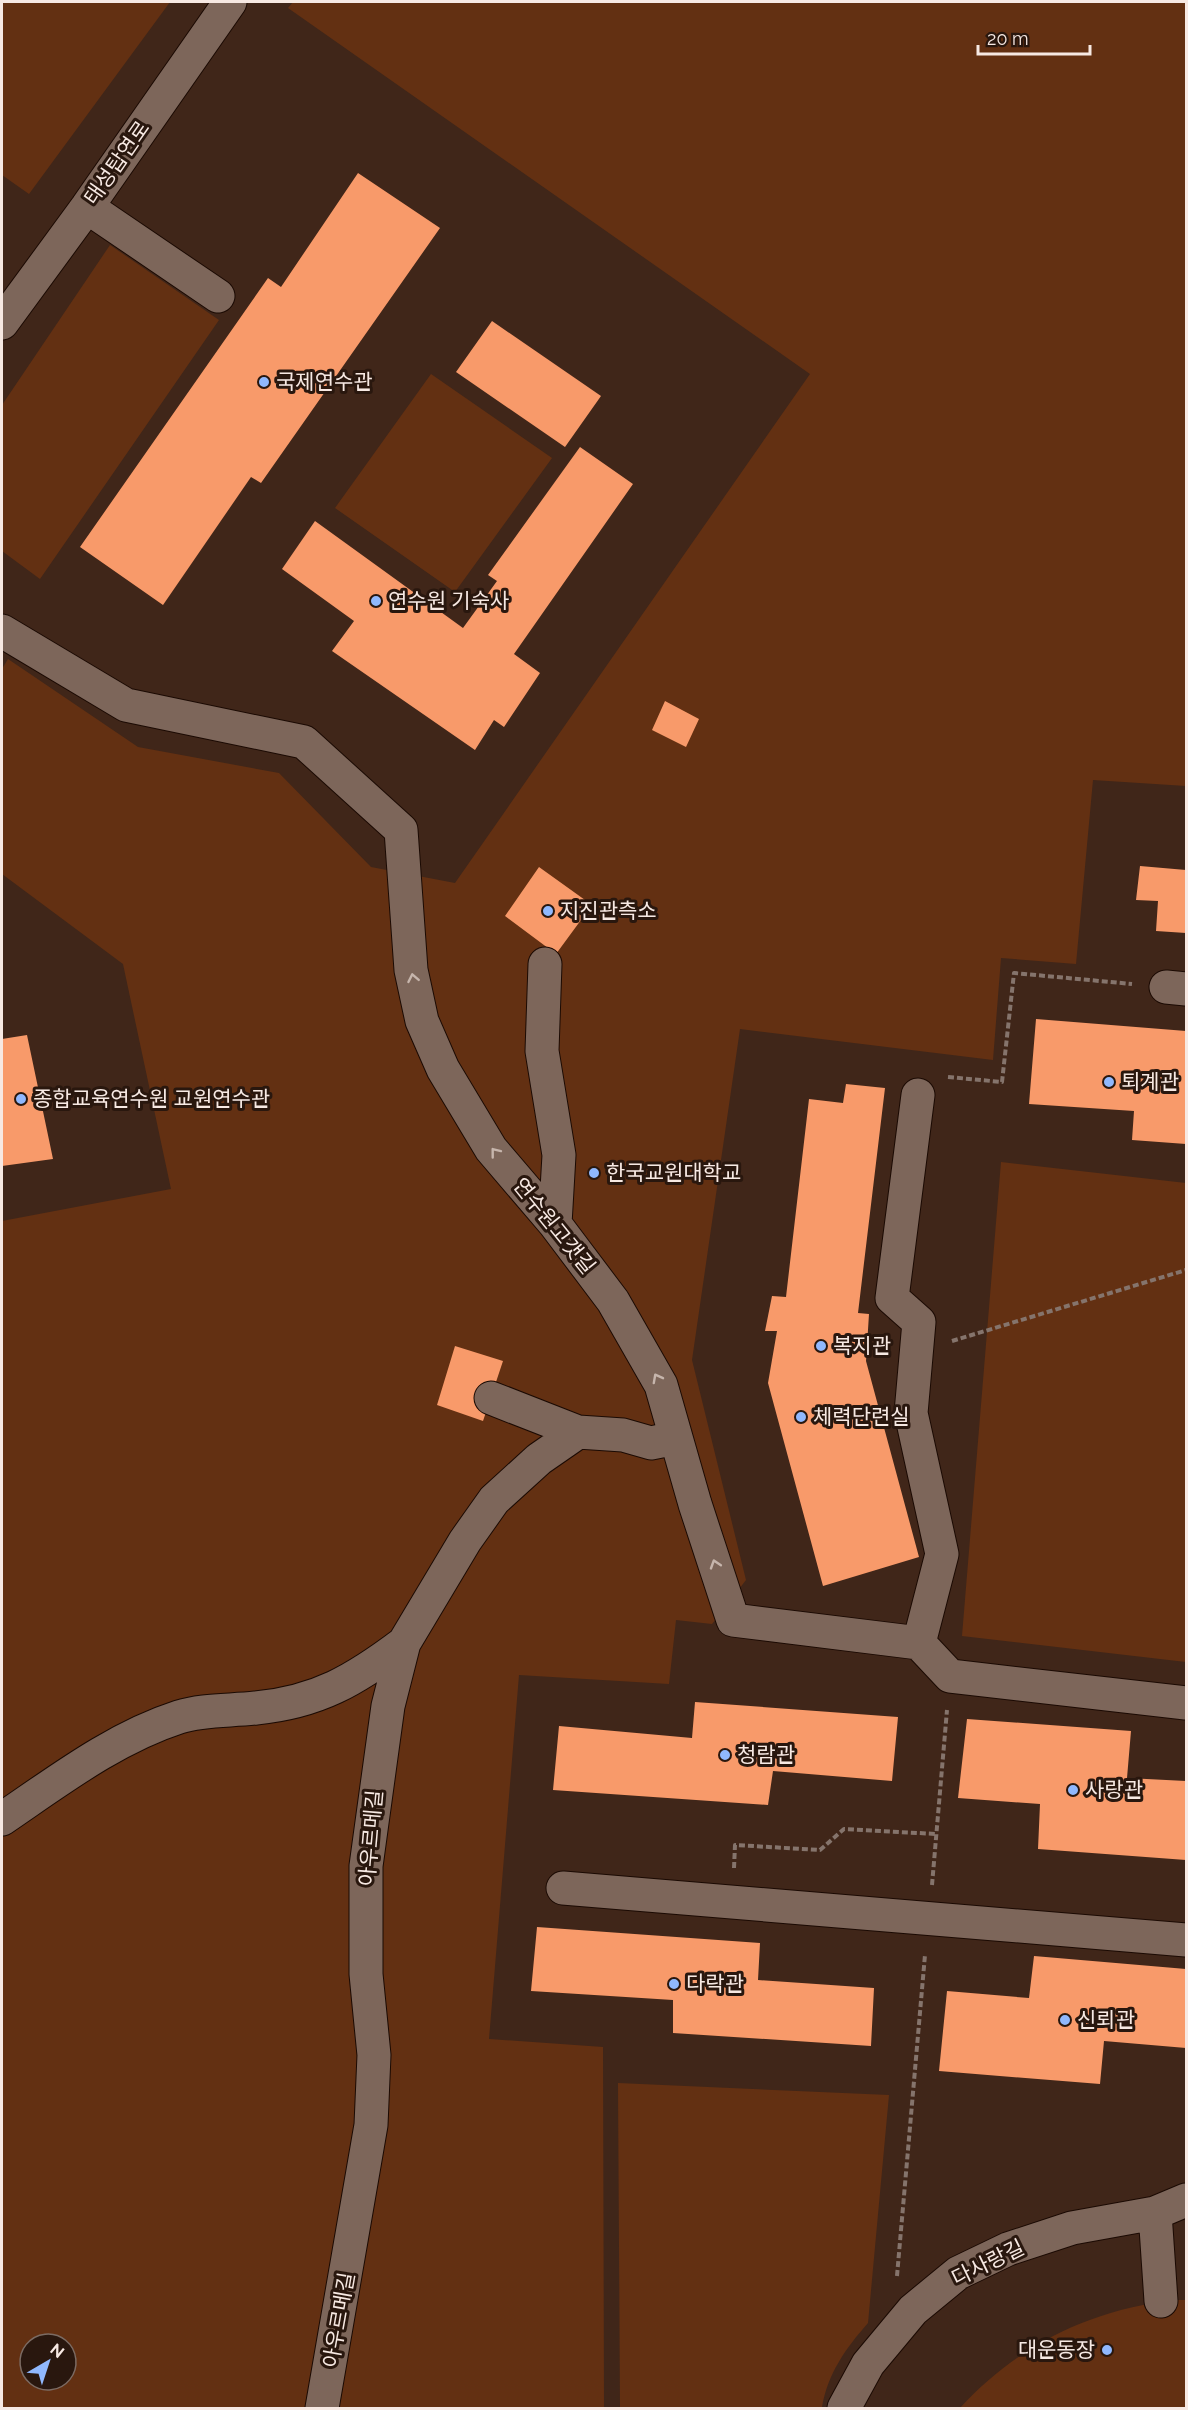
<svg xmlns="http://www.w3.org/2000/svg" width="1188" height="2410" font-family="Raleway,'Noto Sans KR',sans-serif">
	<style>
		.built { fill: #402619; fill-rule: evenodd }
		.green { fill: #633012; fill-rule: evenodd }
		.building { fill: #f89a6a }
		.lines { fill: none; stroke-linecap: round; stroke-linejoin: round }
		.minor-casing { stroke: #1b0a03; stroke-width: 35 }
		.path { stroke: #85746c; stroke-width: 4; stroke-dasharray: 6 3; stroke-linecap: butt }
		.minor { stroke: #7d665a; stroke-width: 33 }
		.oneway { stroke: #c6b5ac }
		.poi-dot { fill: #90b8fd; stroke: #29170e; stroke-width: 2 }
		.labels { text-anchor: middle; stroke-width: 6; stroke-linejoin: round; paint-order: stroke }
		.street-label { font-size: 21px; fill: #f7e9e3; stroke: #29170e }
		.poi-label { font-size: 21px; fill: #f7e9e3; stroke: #29170e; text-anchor: start }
	</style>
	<rect width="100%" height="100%" fill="#342117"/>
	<path class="built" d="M2,2H1186V2408H2ZM30,2344H66V2380H30Z"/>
	<path class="green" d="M2,2H170L29,194L2,175Z
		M293,2H1186V786L1093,780L1076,964L1001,958L993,1060L740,1029L692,1360L746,1580L712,1624L676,1620L669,1684L519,1675L489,2039L603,2047L604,2408H2V1221L171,1189L123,964L2,874V669L8,659L138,747L279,773L371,867L455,883L810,374L288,8ZM30,2344H66V2380H30Z
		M110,245L219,320L40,579L2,551V405Z
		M431,374L552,458L455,592L335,508Z
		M1001,1162L1186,1183V1662L962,1636Z
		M618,2083L889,2095L868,2323C846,2348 828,2373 822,2407L620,2408Z
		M1176,2300H1186V2408H960C1018,2345 1091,2309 1176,2300Z"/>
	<path class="building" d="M358,173L440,228L261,483L251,477L163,605L80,547L268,278L281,287Z
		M492,321L601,396L565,447L456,372Z
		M580,447L633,484L514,654L540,673L504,727L494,720L475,750L332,651L354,621L282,569L315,521L463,628L497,581L488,575Z
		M665,701L699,719L686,747L652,730Z
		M1140,866L1186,870V933L1156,931L1158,901L1136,900Z
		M539,867L592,905L556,954L505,916Z
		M1036,1019L1186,1031V1144L1132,1140L1134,1111L1029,1104Z
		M27,1035L53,1159L2,1166V1039Z
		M846,1084L885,1088L858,1313L869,1314L866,1361L919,1557L823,1586L768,1383L777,1331H765L772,1296L786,1297L809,1099L843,1103Z
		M455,1346L503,1361L483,1421L437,1405Z
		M695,1702L898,1717L892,1781L773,1771L768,1805L553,1790L559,1726L692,1738Z
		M967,1719L1131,1731L1127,1778L1186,1781V1860L1038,1849L1040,1804L958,1798Z
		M537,1927L760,1943L758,1980L874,1988L871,2046L673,2033V2000L531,1991Z
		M1034,1956L1186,1969V2048L1104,2041L1100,2084L939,2071L947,1991L1029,1998Z"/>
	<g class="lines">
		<defs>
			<path id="minor" d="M87,207L218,296
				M2,323L87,207L230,2
				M2,631L126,705L304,742L401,830L411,970L422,1021L443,1069L491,1149L555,1224L613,1301L661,1385L695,1504L733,1620L919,1643L950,1676L1186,1703
				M545,964L542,1051L559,1155L555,1224
				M1166,987L1186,989
				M918,1095L892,1298L919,1322L911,1413L942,1554L919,1643
				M491,1398L578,1432
				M2,1819C58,1781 114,1738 179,1717C203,1709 231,1711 256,1708C318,1702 355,1680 404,1643
				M563,1888L1186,1940
				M1155,2213L1161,2301
				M322,2408L371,2125L374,2055L366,1974V1866L388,1706L404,1643L465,1541L494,1500L539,1459L578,1432L623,1435L651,1443L676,1438
				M844,2408L868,2364L913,2310L958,2273L1008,2249L1072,2228L1155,2213L1186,2200"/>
		</defs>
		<use href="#minor" class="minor-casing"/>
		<path class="path" d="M948,1077L1002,1082L1014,973L1132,984
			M952,1341L1186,1270
			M734,1868L735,1845L820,1850L844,1829L936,1834
			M932,1885L947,1710
			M897,2276L925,1955"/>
		<use href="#minor" class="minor"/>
	</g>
	<defs><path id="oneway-chevron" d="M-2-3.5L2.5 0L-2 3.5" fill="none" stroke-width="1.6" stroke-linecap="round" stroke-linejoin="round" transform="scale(1.5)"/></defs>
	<g class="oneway">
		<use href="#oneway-chevron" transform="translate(413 978) rotate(-101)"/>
		<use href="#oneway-chevron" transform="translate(495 1152) rotate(-128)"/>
		<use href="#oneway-chevron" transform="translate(657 1378) rotate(-118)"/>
		<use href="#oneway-chevron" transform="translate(715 1564) rotate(-108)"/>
	</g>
	<g class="poi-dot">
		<circle cx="264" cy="382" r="6"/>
		<circle cx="376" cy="601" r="6"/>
		<circle cx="548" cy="911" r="6"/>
		<circle cx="1109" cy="1082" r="6"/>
		<circle cx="21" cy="1099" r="6"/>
		<circle cx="594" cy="1173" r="6"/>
		<circle cx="821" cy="1346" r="6"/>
		<circle cx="801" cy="1417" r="6"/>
		<circle cx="725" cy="1755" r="6"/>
		<circle cx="1073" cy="1790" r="6"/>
		<circle cx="674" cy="1984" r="6"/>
		<circle cx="1065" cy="2020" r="6"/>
		<circle cx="1107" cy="2350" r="6"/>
	</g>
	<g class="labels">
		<g class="street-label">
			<text transform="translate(117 163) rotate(-55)" y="7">태성탑연로</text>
			<text transform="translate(554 1226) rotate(51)" y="7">연수원고갯길</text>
			<text transform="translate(371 1838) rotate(-85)" y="7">아우르메길</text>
			<text transform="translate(988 2263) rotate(-26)" y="7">다사랑길</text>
			<text transform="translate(339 2320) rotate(-80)" y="7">아우르메길</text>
		</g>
		<g class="poi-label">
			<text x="276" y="389">국제연수관</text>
			<text x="388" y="608">연수원 기숙사</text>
			<text x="560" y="918">지진관측소</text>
			<text x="1121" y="1089">퇴계관</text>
			<text x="33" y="1106">종합교육연수원 교원연수관</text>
			<text x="606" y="1180">한국교원대학교</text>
			<text x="833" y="1353">복지관</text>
			<text x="813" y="1424">체력단련실</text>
			<text x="737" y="1762">청람관</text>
			<text x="1085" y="1797">사랑관</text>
			<text x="686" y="1991">다락관</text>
			<text x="1077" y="2027">신뢰관</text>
			<text x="1095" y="2357" text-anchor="end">대운동장</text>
		</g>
	</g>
	<rect width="1188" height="2410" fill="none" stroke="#f7e9e3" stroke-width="6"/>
	<g transform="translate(48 2362) rotate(39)"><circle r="28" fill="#29170e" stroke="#7b6b63" stroke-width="1.5"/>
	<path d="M0-4.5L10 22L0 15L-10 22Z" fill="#90b8fd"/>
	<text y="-9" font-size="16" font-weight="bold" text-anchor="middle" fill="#f7e9e3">N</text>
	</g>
	<path d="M978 45v9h112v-9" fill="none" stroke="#f7e9e3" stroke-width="3"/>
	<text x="987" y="45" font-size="18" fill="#f7e9e3" stroke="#29170e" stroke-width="4.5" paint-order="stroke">20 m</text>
</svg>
